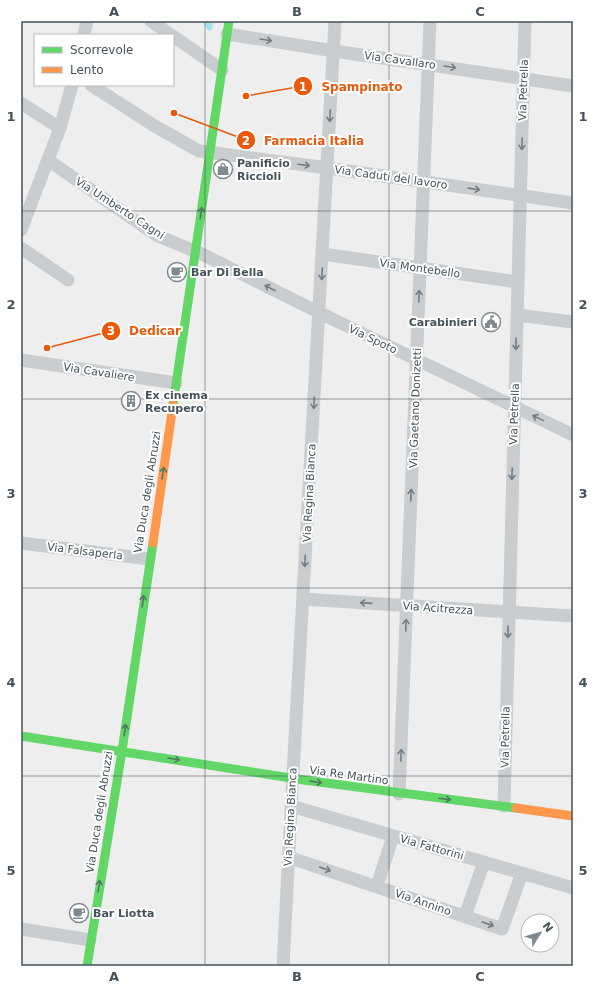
<svg xmlns="http://www.w3.org/2000/svg" width="594" height="987" font-family="'DejaVu Sans',sans-serif">
	<style>
		.water { fill: #a6e5ed }
		.lines { fill: none; stroke-linecap: round; stroke-linejoin: round }
		.street { stroke: #cacdcf; stroke-width: 13 }
		.fast { stroke: #63d668; stroke-width: 9 }
		.slow { stroke: #ff974d; stroke-width: 9 }
		.oneway { stroke: #747d83 }
		.oneway2 { stroke: #4e7a5e }
		.grid { fill: none; stroke: #45525a; stroke-width: 1; stroke-opacity: 0.55 }
		.labels { text-anchor: middle; stroke-width: 4; stroke-linejoin: round; paint-order: stroke }
		.street-label { font-size: 11px; fill: #45525a; stroke: #fff }
		.poi-label { font-size: 11px; font-weight: bold; fill: #45525a; stroke: #fff; text-anchor: start }
		.leader { fill: none; stroke: #e8590c; stroke-width: 1.5 }
		.callout-dot { fill: #e8590c; stroke: #fff; stroke-width: 1.5 }
		.mark-label { font-size: 12px; text-anchor: middle; font-weight: bold; fill: #fff }
		.callout-label { font-size: 12px; text-anchor: middle; font-weight: bold; fill: #e8590c; stroke: #fff; stroke-width: 4; stroke-linejoin: round; paint-order: stroke }
		.neatline { fill: none; stroke: #45525a; stroke-width: 1.5 }
		.grid-label { font-size: 13px; text-anchor: middle; font-weight: bold; fill: #45525a }
	</style>
	<rect width="100%" height="100%" fill="#efeeee"/>
	<path class="water" d="M205,21H213L212,30H207L203,22Z"/>
	<g class="lines">
		<path class="street" d="M151,21L171,35
			M227,34L334,51L573,86
			M84,35L87,21
			M173,36L222,70
			M91,85L153,125L199,151L328,168L573,203
			M21,103L60,128
			M48,160L156,235L204,255L320,313L573,435
			M21,230L60,128L72,85
			M21,248L68,280
			M323,254L518,282
			M517,315L573,322
			M21,360L176,383
			M21,543L149,559
			M303,599L573,616
			M399,794L430,21
			M291,806L573,888
			M504,806L525,21
			M288,857L502,929L522,873
			M377,886L393,836
			M465,916L484,862
			M21,929L90,940
			M283,966L292,791L335,21"/>
		<path class="fast" d="M173,405L229,21
			M21,736L304,780L516,808
			M87,966L122,751L153,543"/>
		<path class="slow" d="M153,543L173,405
			M516,808L573,816"/>
	</g>
	<defs><path id="oneway-shaft" d="M-6 0H5M1.5-3L5.5 0L1.5 3" fill="none" stroke-width="1.6" stroke-linecap="round" stroke-linejoin="round"/></defs>
	<g class="oneway">
		<use href="#oneway-shaft" transform="translate(266 40) rotate(9)"/>
		<use href="#oneway-shaft" transform="translate(450 67) rotate(9)"/>
		<use href="#oneway-shaft" transform="translate(330 116) rotate(93)"/>
		<use href="#oneway-shaft" transform="translate(522 144) rotate(92)"/>
		<use href="#oneway-shaft" transform="translate(304 165) rotate(7)"/>
		<use href="#oneway-shaft" transform="translate(474 189) rotate(8)"/>
		<use href="#oneway-shaft" transform="translate(322 274) rotate(93)"/>
		<use href="#oneway-shaft" transform="translate(270 288) rotate(-153)"/>
		<use href="#oneway-shaft" transform="translate(419 296) rotate(-88)"/>
		<use href="#oneway-shaft" transform="translate(516 344) rotate(91)"/>
		<use href="#oneway-shaft" transform="translate(314 403) rotate(93)"/>
		<use href="#oneway-shaft" transform="translate(538 418) rotate(-154)"/>
		<use href="#oneway-shaft" transform="translate(512 474) rotate(92)"/>
		<use href="#oneway-shaft" transform="translate(411 495) rotate(-88)"/>
		<use href="#oneway-shaft" transform="translate(305 561) rotate(93)"/>
		<use href="#oneway-shaft" transform="translate(366 603) rotate(-176)"/>
		<use href="#oneway-shaft" transform="translate(406 625) rotate(-88)"/>
		<use href="#oneway-shaft" transform="translate(508 632) rotate(91)"/>
		<use href="#oneway-shaft" transform="translate(401 755) rotate(-88)"/>
		<use href="#oneway-shaft" transform="translate(325 869) rotate(19)"/>
		<use href="#oneway-shaft" transform="translate(488 924) rotate(19)"/>
	</g>
	<g class="oneway2">
		<use href="#oneway-shaft" transform="translate(201 213) rotate(-81)"/>
		<use href="#oneway-shaft" transform="translate(163 473) rotate(-81)"/>
		<use href="#oneway-shaft" transform="translate(143 601) rotate(-82)"/>
		<use href="#oneway-shaft" transform="translate(125 730) rotate(-82)"/>
		<use href="#oneway-shaft" transform="translate(174 759) rotate(9)"/>
		<use href="#oneway-shaft" transform="translate(316 782) rotate(8)"/>
		<use href="#oneway-shaft" transform="translate(445 799) rotate(7)"/>
		<use href="#oneway-shaft" transform="translate(99 886) rotate(-81)"/>
	</g>
	<path class="grid" d="M205,21V966M389,21V966M21,211H573M21,399H573M21,588H573M21,776H573"/>
	<defs>
		<symbol id="shop-ring" viewBox="-11 -11 22 22"><circle r="9.5" fill="#fff" stroke="#80898e" stroke-width="1.5"/><path d="M-5-2.5h2.3a2.7 3.5 0 0 1 5.4 0H5L5.5 6h-11ZM-1.5-2.5h3a1.5 2.3 0 0 0-3 0Z" fill="#80898e"/></symbol>
		<symbol id="cafe-ring" viewBox="-11 -11 22 22"><circle r="9.5" fill="#fff" stroke="#80898e" stroke-width="1.5"/><path d="M-5.5-4.5H6V0H3Q3 3.5 0 3.5H-2.5Q-5.5 3.5-5.5 0ZM3-3.2v2h1.7v-2ZM-6 4.5H4V6H-6Z" fill="#80898e"/></symbol>
		<symbol id="civic-ring" viewBox="-11 -11 22 22"><circle r="9.5" fill="#fff" stroke="#80898e" stroke-width="1.5"/><path d="M-.6-6.5H3V-4.5H.6V-3L4-1V1h2V6H-6V1h2V-1L-.6-3ZM-1.2 2.5V6h2.4V2.5Z" fill="#80898e"/></symbol>
		<symbol id="building-ring" viewBox="-11 -11 22 22"><circle r="9.5" fill="#fff" stroke="#80898e" stroke-width="1.5"/><path d="M-4-6H4V6H1V3H-1V6H-4ZM-2.5-4.3h1.7v1.8h-1.7ZM.8-4.3h1.7v1.8H.8ZM-2.5-1h1.7V.8h-1.7ZM.8-1h1.7V.8H.8Z" fill="#80898e"/></symbol>
	</defs>
	<g fill-rule="evenodd">
		<use href="#shop-ring" x="212" y="158" width="22" height="22"/>
		<use href="#cafe-ring" x="166" y="261" width="22" height="22"/>
		<use href="#civic-ring" x="480" y="311" width="22" height="22"/>
		<use href="#building-ring" x="120" y="390" width="22" height="22"/>
		<use href="#cafe-ring" x="68" y="902" width="22" height="22"/>
	</g>
	<g class="labels">
		<g class="street-label">
			<text transform="translate(400 60) rotate(8)" y="4">Via Cavallaro</text>
			<text transform="translate(523 90) rotate(-88)" y="4">Via Petrella</text>
			<text transform="translate(391 177) rotate(8)" y="4">Via Caduti del lavoro</text>
			<text transform="translate(120 208) rotate(33)" y="4">Via Umberto Cagni</text>
			<text transform="translate(420 268) rotate(8)" y="4">Via Montebello</text>
			<text transform="translate(373 339) rotate(26)" y="4">Via Spoto</text>
			<text transform="translate(99 372) rotate(9)" y="4">Via Cavaliere</text>
			<text transform="translate(415 408) rotate(-88)" y="4">Via Gaetano Donizetti</text>
			<text transform="translate(514 414) rotate(-88)" y="4">Via Petrella</text>
			<text transform="translate(147 492) rotate(-81)" y="4">Via Duca degli Abruzzi</text>
			<text transform="translate(309 493) rotate(-87)" y="4">Via Regina Bianca</text>
			<text transform="translate(85 551) rotate(7)" y="4">Via Falsaperla</text>
			<text transform="translate(438 608) rotate(4)" y="4">Via Acitrezza</text>
			<text transform="translate(505 737) rotate(-89)" y="4">Via Petrella</text>
			<text transform="translate(349 775) rotate(8)" y="4">Via Re Martino</text>
			<text transform="translate(99 812) rotate(-81)" y="4">Via Duca degli Abruzzi</text>
			<text transform="translate(290 817) rotate(-87)" y="4">Via Regina Bianca</text>
			<text transform="translate(432 847) rotate(16)" y="4">Via Fattorini</text>
			<text transform="translate(423 902) rotate(19)" y="4">Via Annino</text>
		</g>
		<g class="poi-label">
			<text x="237" y="167">Panificio<tspan x="237" dy="13">Riccioli</tspan></text>
			<text x="191" y="276">Bar Di Bella</text>
			<text x="477" y="326" text-anchor="end">Carabinieri</text>
			<text x="145" y="399">Ex cinema<tspan x="145" dy="13">Recupero</tspan></text>
			<text x="93" y="917">Bar Liotta</text>
		</g>
	</g>
	<path class="leader" d="M246 96L303 86M174 113L246 140M47 348L111 331"/>
	<g class="callout-dot">
		<circle cx="246" cy="96" r="4"/>
		<circle cx="174" cy="113" r="4"/>
		<circle cx="47" cy="348" r="4"/>
		<circle cx="303" cy="86" r="10"/>
		<circle cx="246" cy="140" r="10"/>
		<circle cx="111" cy="331" r="10"/>
	</g>
	<g class="mark-label">
		<text x="303" y="91">1</text>
		<text x="246" y="145">2</text>
		<text x="111" y="335">3</text>
	</g>
	<g class="callout-label">
		<text x="362" y="91">Spampinato</text>
		<text x="314" y="145">Farmacia Italia</text>
		<text x="155" y="335">Dedicar</text>
	</g>
	<rect width="594" height="987" fill="none" stroke="#ffffff" stroke-width="44"/>
	<rect x="34" y="34" width="140" height="52" fill="#ffffff" stroke="#b5babd"/>
	<rect x="42" y="47" width="20" height="6" fill="#63d668" stroke="#b5babd"/>
	<text x="70" y="54" font-size="12" fill="#45525a">Scorrevole</text>
	<rect x="42" y="67" width="20" height="6" fill="#ff974d" stroke="#b5babd"/>
	<text x="70" y="74" font-size="12" fill="#45525a">Lento</text>
	<g transform="translate(540 933) rotate(53)"><circle r="19" fill="#ffffff" stroke="#b5babd"/>
	<path d="M0-3L7 15L0 10L-7 15Z" fill="#80898e"/>
	<text y="-6" font-size="11" font-weight="bold" text-anchor="middle" fill="#45525a">N</text>
	</g>
	<rect x="22" y="22" width="550" height="943" class="neatline"/>
	<g class="grid-label">
		<text x="114" y="16">A</text>
		<text x="297" y="16">B</text>
		<text x="480" y="16">C</text>
		<text x="11" y="121">1</text>
		<text x="583" y="121">1</text>
		<text x="11" y="309">2</text>
		<text x="583" y="309">2</text>
		<text x="11" y="498">3</text>
		<text x="583" y="498">3</text>
		<text x="11" y="687">4</text>
		<text x="583" y="687">4</text>
		<text x="11" y="875">5</text>
		<text x="583" y="875">5</text>
		<text x="114" y="981">A</text>
		<text x="297" y="981">B</text>
		<text x="480" y="981">C</text>
	</g>
</svg>
